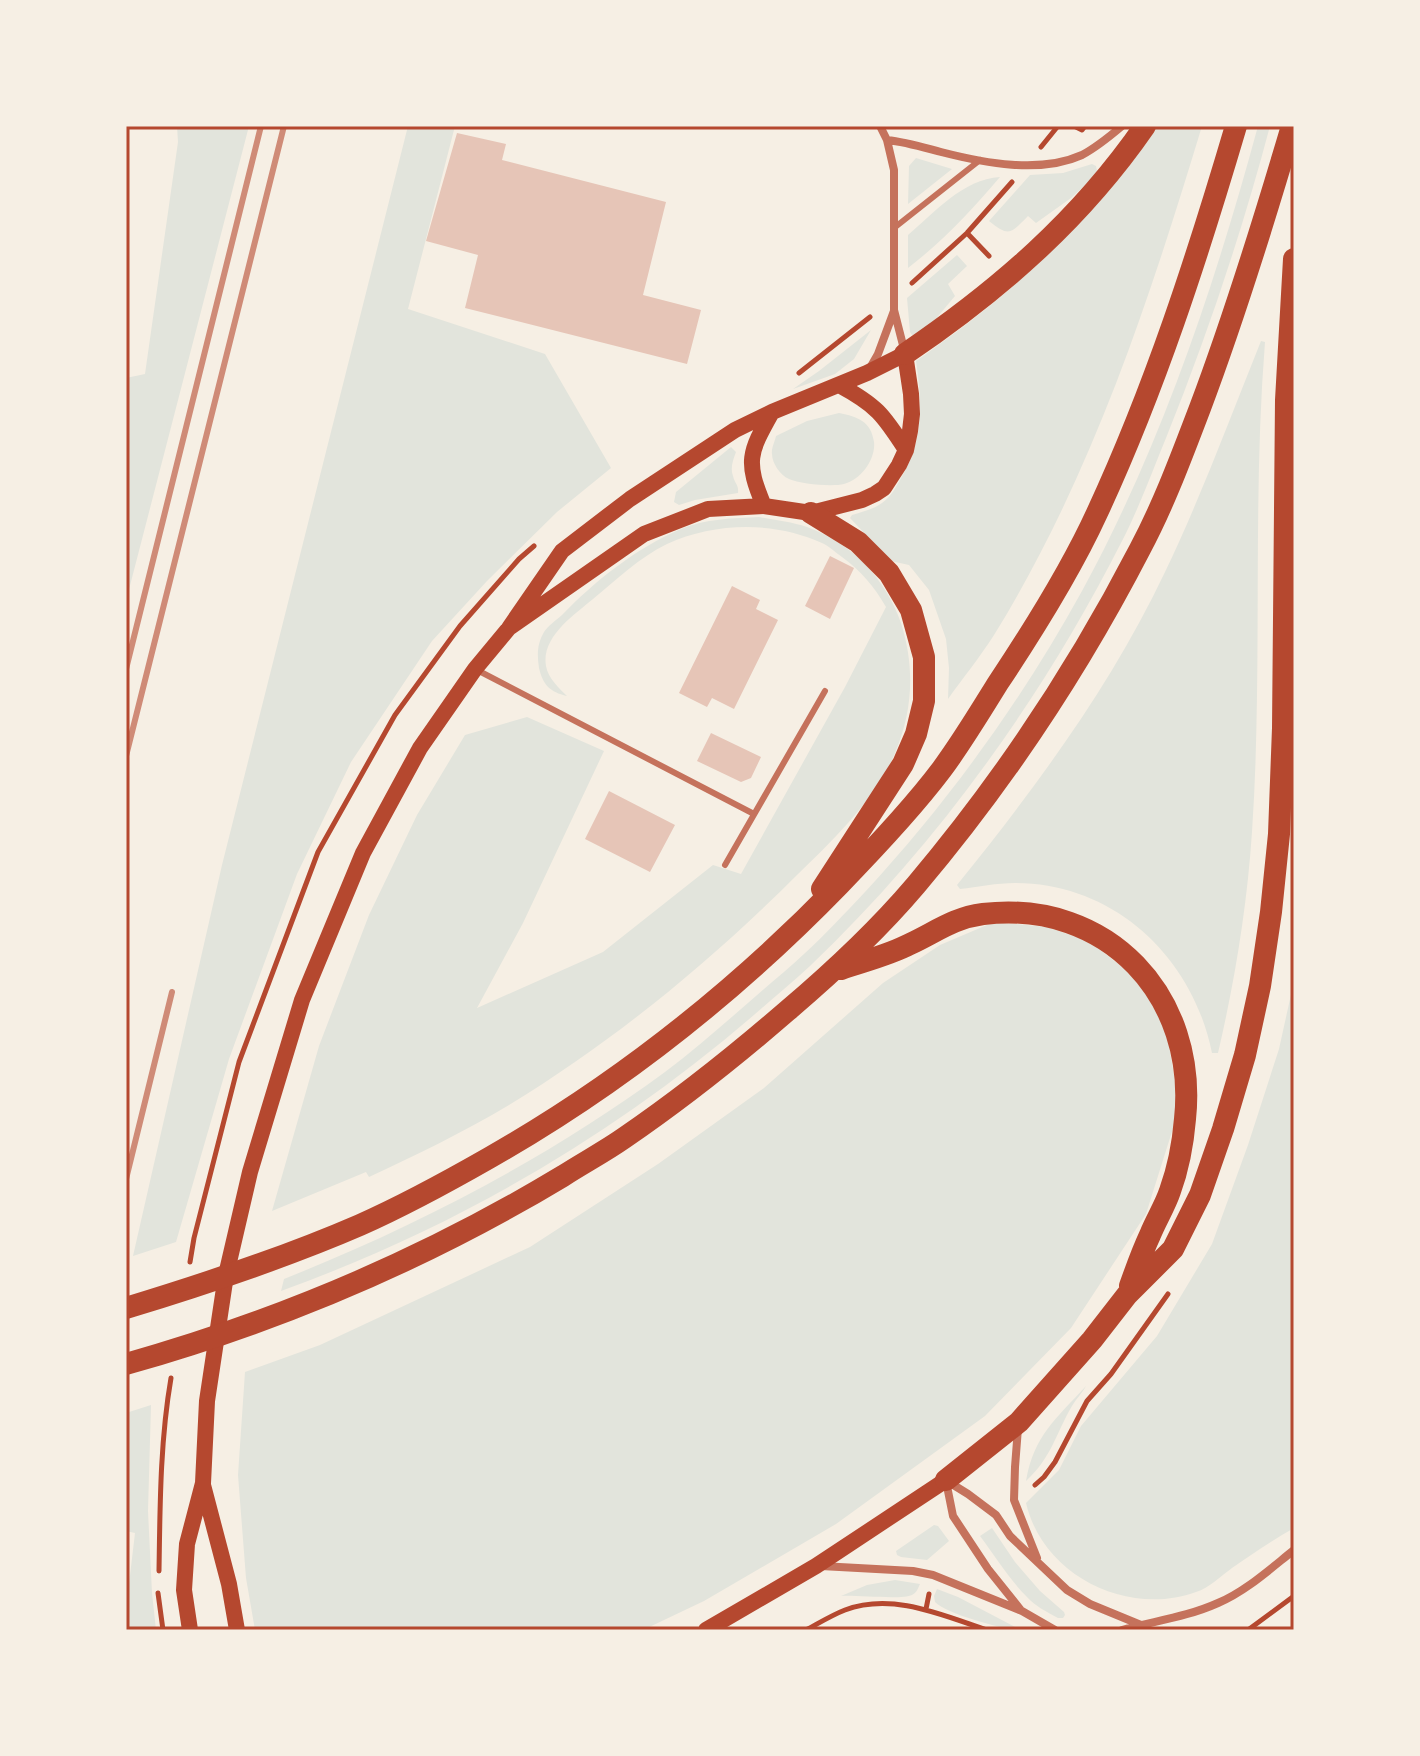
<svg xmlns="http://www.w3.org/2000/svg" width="1420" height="1756" font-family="'Nunito Sans',sans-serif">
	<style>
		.green { fill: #e2e4dc }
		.building { fill: #e6c5b7 }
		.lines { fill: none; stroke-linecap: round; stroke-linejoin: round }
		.path { stroke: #b5482f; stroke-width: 5 }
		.service { stroke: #c5725c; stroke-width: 6 }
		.minor { stroke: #c5725c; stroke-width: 8 }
		.secondary { stroke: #b5482f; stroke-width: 16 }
		.trunk { stroke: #b5482f; stroke-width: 22 }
		.rail { stroke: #cf8b77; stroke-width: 6 }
		.neatline { fill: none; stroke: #b5482f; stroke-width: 3 }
	</style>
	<rect width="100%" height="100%" fill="#f6efe4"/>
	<path class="green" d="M177,126H249L126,601V378L145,374L178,142Z
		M408,126H455L408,309L545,354L611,468L557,512L487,581L432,641L351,762L297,874L229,1059L176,1242L133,1256L222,865Z
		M1158,126H1202C1149,301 1091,478 994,635C980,657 963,678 948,699L949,668L946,639L929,590L909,565L891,561L850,518L852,515C862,512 874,509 882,503C891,497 896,487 901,478C924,441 922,402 916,361C1012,294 1091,223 1158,126Z
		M1258,126H1270C1242,232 1207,336 1166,438C1152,472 1139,508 1122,541C1043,697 937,845 810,966C795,980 778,994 762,1008C620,1132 458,1227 281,1291L284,1279C419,1225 548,1158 665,1072C697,1048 726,1022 756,996C772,982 789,968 804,954C825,935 845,913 865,892C949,801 1022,700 1082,591C1161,446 1215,285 1258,126Z
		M916,158L952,169L908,204L909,166Z
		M1092,164L1096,166L1097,171L1095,176L1071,198L1036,223L1028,216C1011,233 1010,238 989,221L1030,175L1063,173Z
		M1000,177C971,211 943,241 908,268V235C934,213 963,179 1000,177Z
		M957,255L967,266L948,284L955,296L934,321L917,335H912L910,332L907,298Z
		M871,330L854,359L835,374L793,389L819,371Z
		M1261,341L1265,342C1252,505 1263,669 1252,832C1247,907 1235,980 1218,1053H1212C1193,958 1115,883 1015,883C997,883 978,887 960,889L957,885C1036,787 1111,686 1165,572C1201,497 1230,418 1261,341Z
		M839,413C858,417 871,421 874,442C876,459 861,480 844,484C832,487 800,484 789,479C780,475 772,463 772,454C771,449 775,441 776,436L807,421Z
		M731,447L736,452C733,460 730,468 733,476C735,484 739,485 738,493L695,500L679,505L674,502L676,492Z
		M759,517C775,520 792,522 807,527C852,543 886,579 901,623C915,667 913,711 895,753C876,799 832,841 797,875C710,962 614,1041 509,1105C464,1132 416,1155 369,1177L366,1172L272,1211L319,1046L369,915L417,815L465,735L527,717L604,751L523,923L477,1008L603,952L713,865L741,874L845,687L886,607C874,586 861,571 842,557C835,552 829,546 822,543C774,521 715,522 667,544C640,557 616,580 593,599C574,615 541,637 546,666C548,678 559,688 567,696C550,692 543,685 539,668C537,655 537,644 544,632C548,626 556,620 562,615C595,581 636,548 681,529C704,519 734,518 759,517Z
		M994,922L1047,927L1082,939L1099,949L1130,973L1153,1003L1167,1034L1176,1087L1175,1122L1146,1214L1071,1328L985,1416L836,1524L704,1601L643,1630H255L246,1578L238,1475L245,1372L320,1345L530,1247L658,1164L764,1088L883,983L940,945Z
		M1294,981V1528C1273,1540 1252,1554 1232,1568C1221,1576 1209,1588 1196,1592C1128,1617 1043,1576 1026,1503L1059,1470L1081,1426L1157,1336L1212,1244L1248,1145L1279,1049Z
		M1086,1386C1083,1392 1076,1399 1072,1406C1055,1435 1052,1457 1026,1481C1034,1435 1056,1419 1086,1386Z
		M151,1405L148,1511L152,1593L156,1630H126V1609L135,1533L126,1531V1413Z
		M934,1525L938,1526L949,1541L927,1560L901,1557L897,1555L896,1551Z
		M992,1528L1015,1562L1040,1591L1064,1612L1065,1615L1063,1618H1058C1047,1612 1035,1606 1027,1597C1009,1579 995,1556 980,1536Z
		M895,1580L920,1584C917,1590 918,1591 912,1595C902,1600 857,1595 841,1596L867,1585Z
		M937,1589L958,1597L1021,1630C1004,1630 947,1614 935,1602L934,1596Z"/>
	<path class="building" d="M457,133L506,144L502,160L666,202L643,295L701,310L687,364L465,308L478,255L426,241Z
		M830,556L854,568L830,619L805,606Z
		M732,586L760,600L756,609L778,620L734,709L712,698L707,707L679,693Z
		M711,733L761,757L751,778L741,782L697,761Z
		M609,791L675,825L650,872L585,839Z"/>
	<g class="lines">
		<path class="path" d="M1074,126L1082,130L1085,126
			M1041,147L1058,126
			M967,233L989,256
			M912,283L967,233L1012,182
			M799,373L870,317
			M190,1262L194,1238L239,1062L318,852L395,715L460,626L519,559L534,546
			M1035,1485L1044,1477L1055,1462L1087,1401L1111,1374L1168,1294
			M159,1571C160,1507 160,1442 171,1378
			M158,1593L163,1630
			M926,1609L929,1594
			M806,1630C819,1623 832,1615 845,1610C892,1592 942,1615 987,1630
			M1248,1630L1294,1596"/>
		<path class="service" d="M894,228L980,160
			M477,670L754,814
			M725,865L825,691"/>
		<path class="minor" d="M880,126L887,140L894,170V310L905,353
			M887,140C906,142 922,147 941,152C984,163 1040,174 1082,155C1097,147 1109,137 1122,126
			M870,368L878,354L894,311
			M1018,1428L1015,1467L1014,1500L1037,1558
			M946,1481L953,1516L988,1569L1020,1609
			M947,1481L968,1494L996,1515L1010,1536L1067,1590L1090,1604L1141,1625
			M821,1566L913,1571L933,1575L1022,1611L1055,1630
			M1122,1630C1154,1621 1187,1617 1218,1603C1246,1591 1270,1569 1294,1550"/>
		<path class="secondary" d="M839,385C876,405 883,414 906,450
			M764,506C745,461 749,453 772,412
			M203,1485L229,1584L237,1630
			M190,1630L184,1590L187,1544L203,1483L207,1401L226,1275L250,1172L302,1000L363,853L420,748L475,669L509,628L562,551L630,499L735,430L772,412L867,373L905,354L911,394L912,414L910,431L906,450L899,465L884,488L875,494L862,500L811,513L764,506L708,509L644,534L509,628
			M706,1630L816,1566L946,1480"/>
		<path class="trunk" d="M905,354C999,290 1080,220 1145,126
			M811,513L858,542L889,573L911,610L924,657V701L916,734L903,764L822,889
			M841,969C864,961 889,955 910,944C936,932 953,918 983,914C1108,899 1198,997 1185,1119C1183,1143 1178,1169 1170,1191C1165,1206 1156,1220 1150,1235C1142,1252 1136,1269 1130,1286
			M126,1308C205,1284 284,1258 360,1225C405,1205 447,1182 489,1158C621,1083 734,993 839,885C874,849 912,809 942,769C962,742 980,712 998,683C1034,629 1070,572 1097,513C1155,388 1197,258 1236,126
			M126,1364C279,1321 427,1258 563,1176C583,1163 604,1152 624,1138C681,1099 735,1056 787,1011C833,972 877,931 916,885C1003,782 1078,669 1140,549C1164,504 1182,455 1200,408C1235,315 1264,221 1292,126
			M946,1480L1019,1422L1092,1340L1127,1295L1173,1249L1200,1195L1223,1129L1245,1055L1260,986L1271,912L1279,834L1283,728L1286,400L1294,259"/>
		<path class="rail" d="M126,669L261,126
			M126,756L284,126
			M126,1179L172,992"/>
	</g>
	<rect width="1420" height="1756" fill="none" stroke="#f6efe4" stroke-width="256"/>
	<rect x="128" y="128" width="1164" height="1500" class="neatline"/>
</svg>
